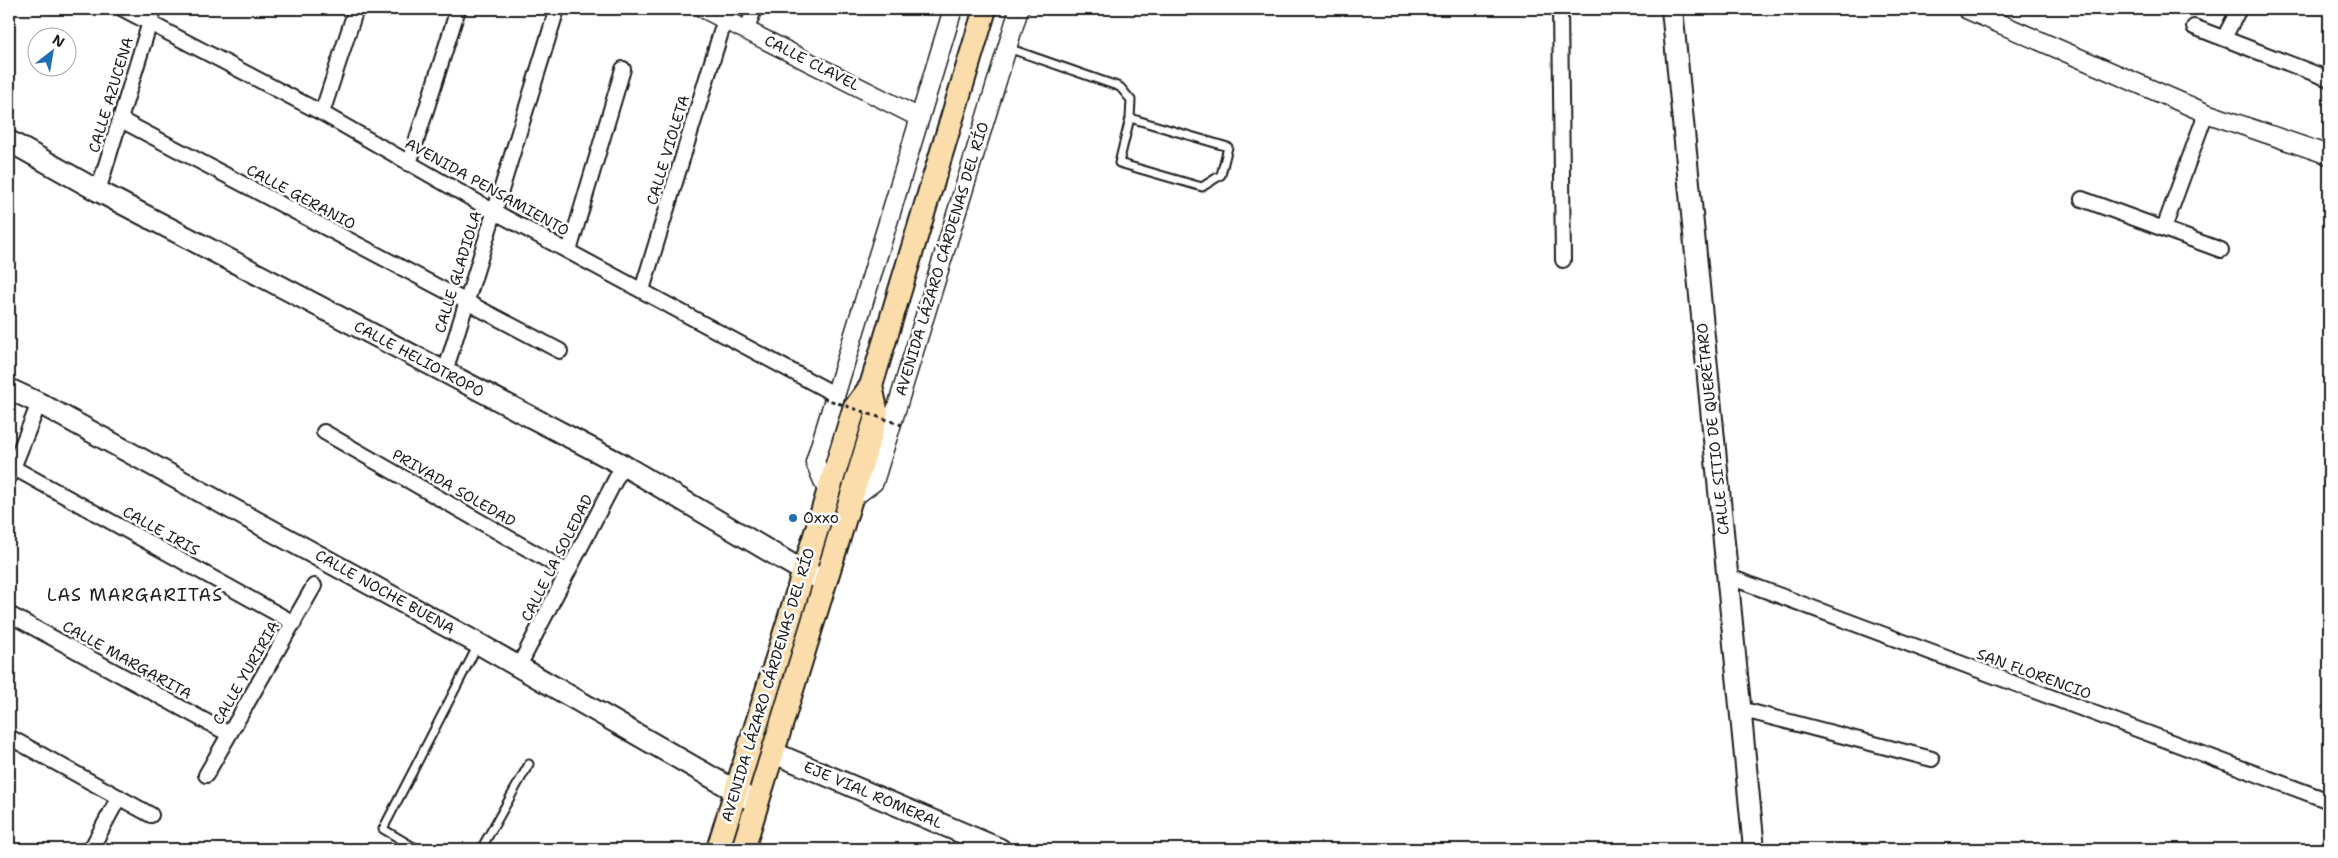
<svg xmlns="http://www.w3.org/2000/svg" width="2338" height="858" font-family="'Shantell Sans',sans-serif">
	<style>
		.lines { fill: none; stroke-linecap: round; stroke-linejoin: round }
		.service-casing { stroke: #1c1c1c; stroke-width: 11 }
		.minor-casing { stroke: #1c1c1c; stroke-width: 18 }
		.tertiary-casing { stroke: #1c1c1c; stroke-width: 21 }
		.secondary-casing { stroke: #1c1c1c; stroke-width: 24 }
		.primary-casing { stroke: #1c1c1c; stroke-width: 26 }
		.service { stroke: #fff; stroke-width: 7 }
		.minor { stroke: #fff; stroke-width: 14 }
		.tertiary { stroke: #fff; stroke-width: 18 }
		.secondary { stroke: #fff; stroke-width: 20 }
		.primary { stroke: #faddab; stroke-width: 22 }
		.path-bridge { stroke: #1c1c1c; stroke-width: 3; stroke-dasharray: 4 4; stroke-linecap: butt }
		.poi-dot { fill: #1f6fb2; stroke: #fff; stroke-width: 2 }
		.labels { text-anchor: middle; stroke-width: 5; stroke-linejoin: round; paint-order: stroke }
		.street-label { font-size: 15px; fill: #1c1c1c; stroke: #fff }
		.poi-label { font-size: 15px; fill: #1c1c1c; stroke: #fff; text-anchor: start }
		.quarter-label { font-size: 18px; letter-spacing: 1px; fill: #1c1c1c; stroke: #fff }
	</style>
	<rect width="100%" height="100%" fill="#fff"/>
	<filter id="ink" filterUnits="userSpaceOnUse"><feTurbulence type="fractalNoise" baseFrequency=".02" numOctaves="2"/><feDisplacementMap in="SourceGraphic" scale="10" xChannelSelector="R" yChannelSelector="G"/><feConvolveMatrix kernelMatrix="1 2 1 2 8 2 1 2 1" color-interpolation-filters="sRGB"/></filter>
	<g filter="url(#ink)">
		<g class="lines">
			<defs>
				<path id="service" d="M1008,48L1120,87L1131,100L1130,118L1119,163L1202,187L1221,175L1228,147L1130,118
					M417,849L383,829L478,645
					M481,849L529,764"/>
				<path id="minor" d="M123,9L322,113L493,211L836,395
					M1560,9L1563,260
					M2194,27L2329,79
					M747,30L754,9
					M2224,38L2239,9
					M322,113L356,9
					M121,120L560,351
					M409,164L458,9
					M98,191L154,9
					M2082,199L2221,250
					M2164,228L2206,113
					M569,251L623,69
					M642,290L725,19
					M445,372L557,9
					M324,432L568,572
					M14,468L294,623
					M9,478L39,403
					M1727,576L2329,801
					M9,614L229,734
					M519,666L623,465
					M1740,709L1932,759
					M9,737L151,815
					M206,775L314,586
					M91,849L119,797"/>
				<path id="tertiary" d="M704,9L920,118
					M1966,9L2206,113L2329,155
					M828,493L815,462L953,9
					M851,499L874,482L1019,9"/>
				<path id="secondary" d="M1672,9L1754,849
					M9,141L98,191L623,465L803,571L819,578
					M9,389L39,403L479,644L748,798
					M774,753L1000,849"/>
				<path id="primary" d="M718,849L854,409L871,386L985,9
					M743,849L877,414L871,386"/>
			</defs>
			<use href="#service" class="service-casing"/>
			<use href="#minor" class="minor-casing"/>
			<use href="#tertiary" class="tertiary-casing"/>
			<use href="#secondary" class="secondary-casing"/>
			<use href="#primary" class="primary-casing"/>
			<use href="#service" class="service"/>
			<use href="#minor" class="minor"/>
			<use href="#tertiary" class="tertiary"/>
			<use href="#secondary" class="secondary"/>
			<use href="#primary" class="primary"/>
			<path class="path-bridge" d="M823,398L902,425"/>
		</g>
	</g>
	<circle class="poi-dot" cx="793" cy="518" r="5"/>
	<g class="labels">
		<g class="street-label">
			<text transform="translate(812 63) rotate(27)" y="5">CALLE CLAVEL</text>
			<text transform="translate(111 95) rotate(-73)" y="5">CALLE AZUCENA</text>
			<text transform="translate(668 150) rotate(-73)" y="5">CALLE VIOLETA</text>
			<text transform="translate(487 187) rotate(29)" y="5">AVENIDA PENSAMIENTO</text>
			<text transform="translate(301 197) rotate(28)" y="5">CALLE GERANIO</text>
			<text transform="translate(942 259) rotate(-73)" y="5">AVENIDA LÁZARO CÁRDENAS DEL RÍO</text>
			<text transform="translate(458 272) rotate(-73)" y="5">CALLE GLADIOLA</text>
			<text transform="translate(419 359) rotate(28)" y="5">CALLE HELIOTROPO</text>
			<text transform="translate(1713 429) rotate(-96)" y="5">CALLE SITIO DE QUERÉTARO</text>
			<text transform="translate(454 488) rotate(30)" y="5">PRIVADA SOLEDAD</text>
			<text transform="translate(161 531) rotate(29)" y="5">CALLE IRIS</text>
			<text transform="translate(557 558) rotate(-63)" y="5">CALLE LA SOLEDAD</text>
			<text transform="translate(385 592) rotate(29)" y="5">CALLE NOCHE BUENA</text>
			<text transform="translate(127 660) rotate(29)" y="5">CALLE MARGARITA</text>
			<text transform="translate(246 673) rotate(-60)" y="5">CALLE YURIRIA</text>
			<text transform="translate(2034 674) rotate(20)" y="5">SAN FLORENCIO</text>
			<text transform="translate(768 685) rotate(-73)" y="5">AVENIDA LÁZARO CÁRDENAS DEL RÍO</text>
			<text transform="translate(873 795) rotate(23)" y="5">EJE VIAL ROMERAL</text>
		</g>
		<g class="poi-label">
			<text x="803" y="523">Oxxo</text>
		</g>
		<g class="quarter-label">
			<text x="135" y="601">LAS MARGARITAS</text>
		</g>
	</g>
	<rect width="2338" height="858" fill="none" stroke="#fff" stroke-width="30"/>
	<rect x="15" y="15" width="2308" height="828" fill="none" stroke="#1c1c1c" stroke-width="2" filter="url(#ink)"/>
	<g transform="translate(52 52) rotate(31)"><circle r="24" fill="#ffffff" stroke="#a4a4a4"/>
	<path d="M0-4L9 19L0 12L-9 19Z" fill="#1f6fb2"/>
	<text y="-8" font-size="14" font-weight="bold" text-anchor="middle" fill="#1c1c1c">N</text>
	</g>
</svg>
